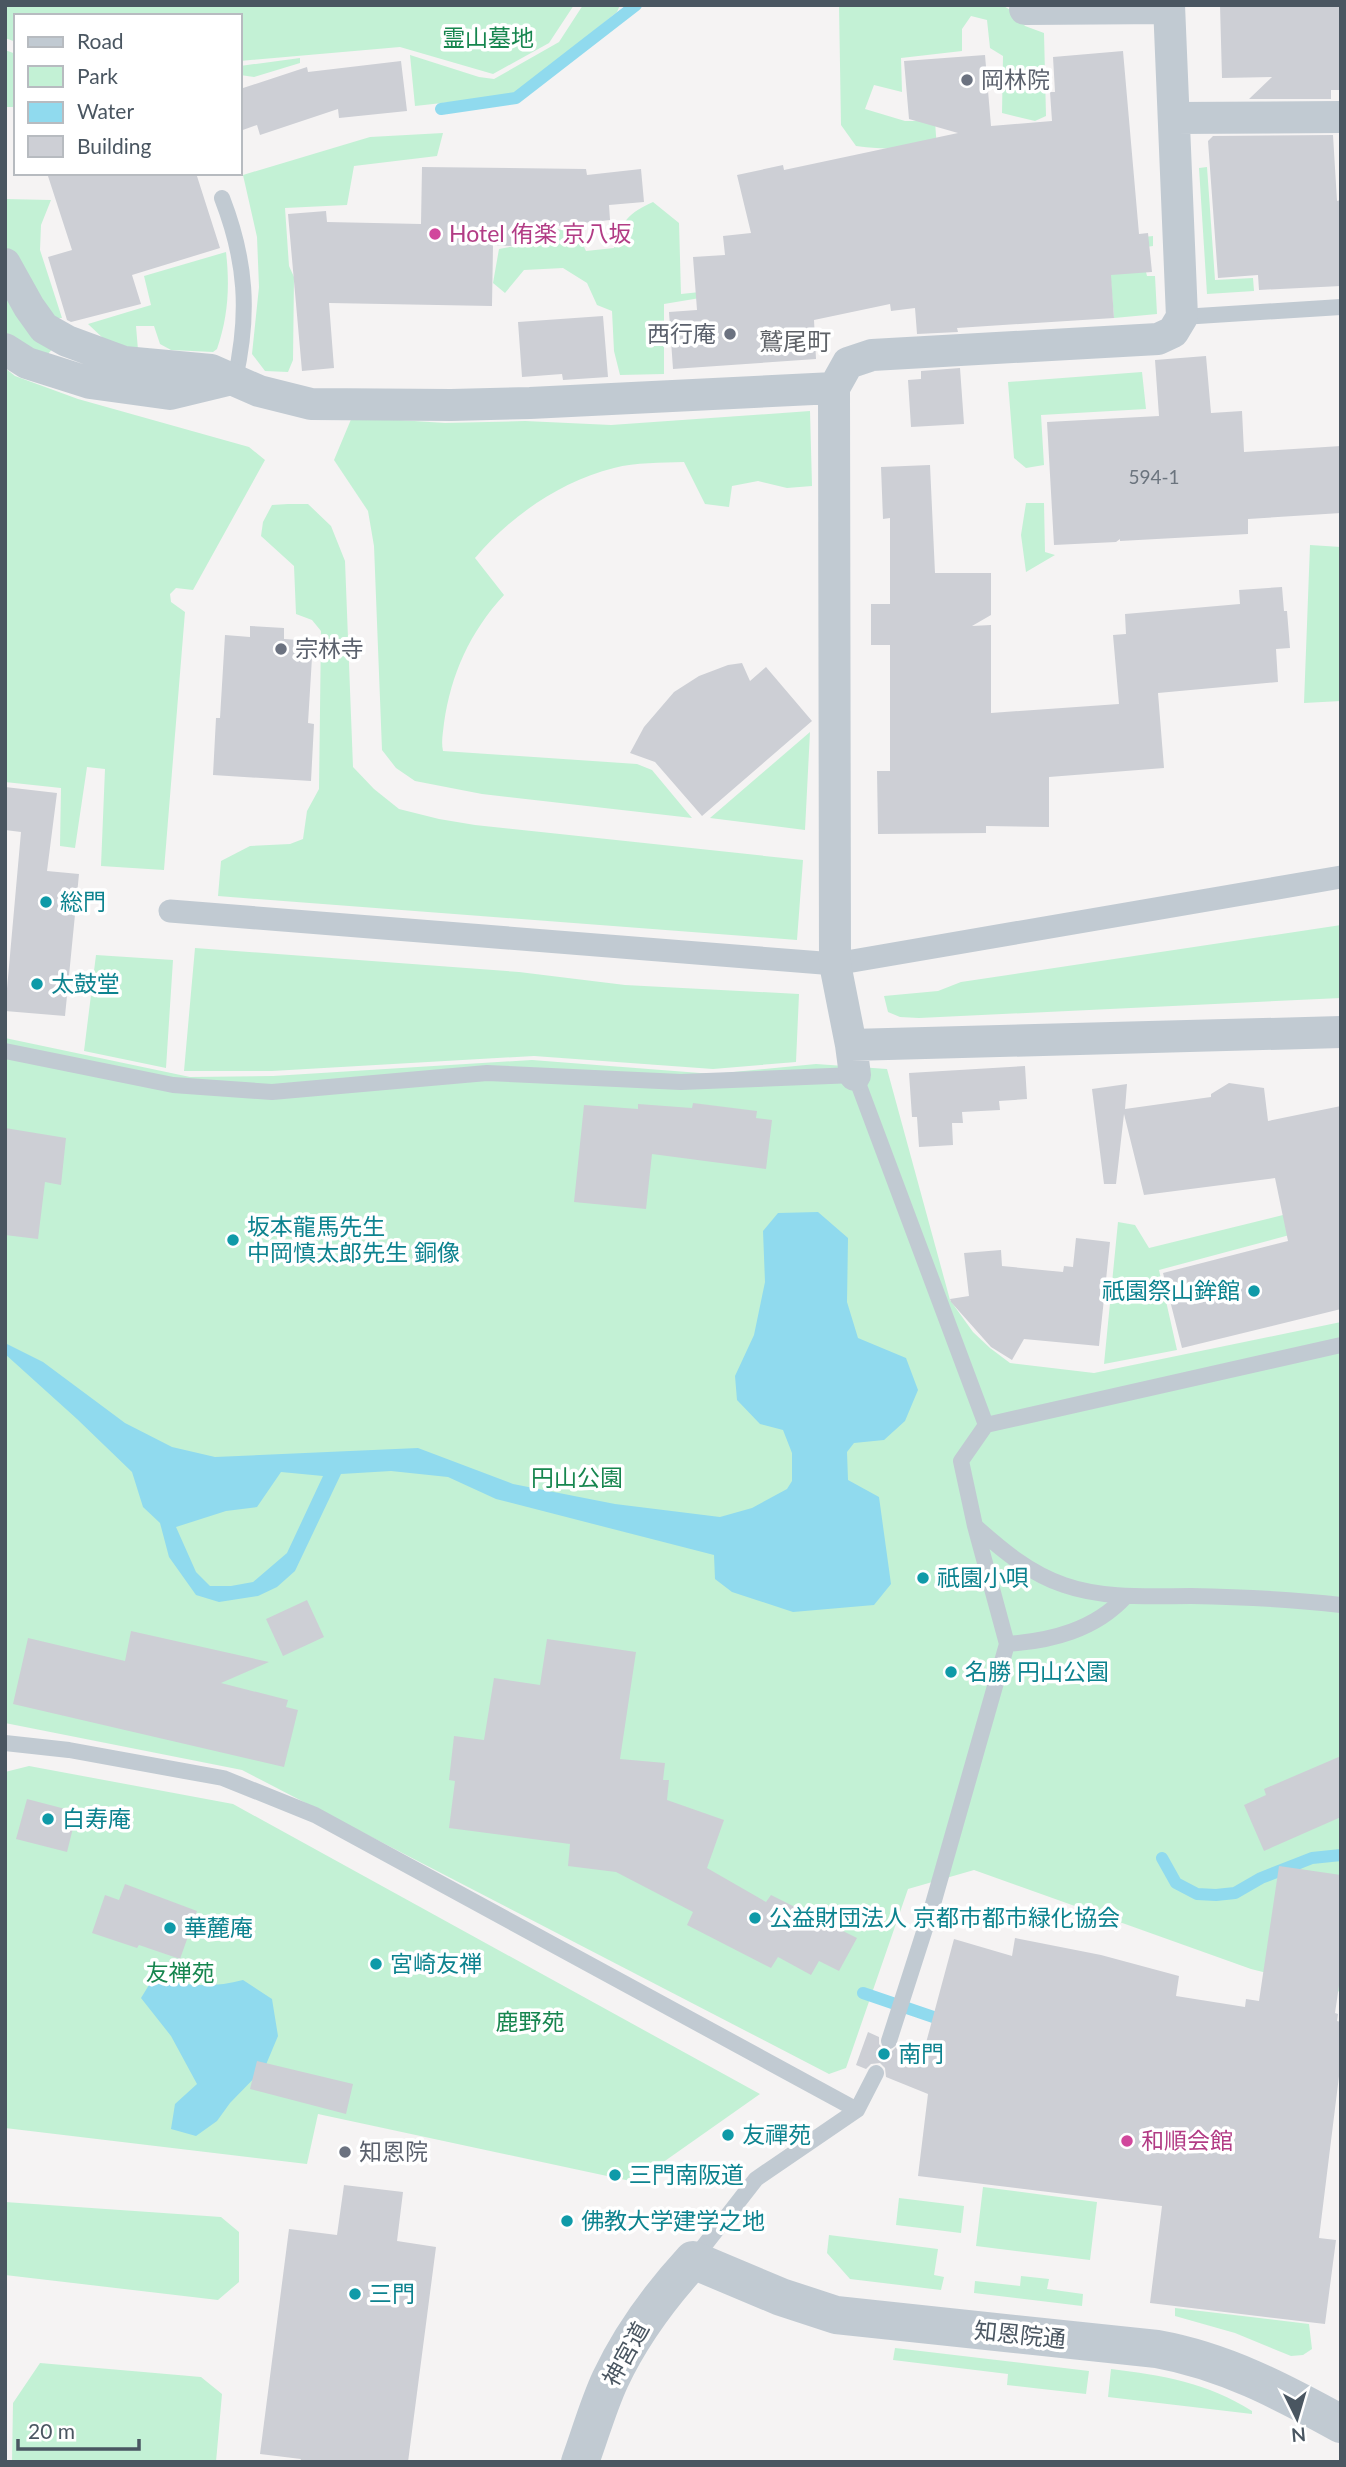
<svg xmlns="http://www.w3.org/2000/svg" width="1346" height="2467" font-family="Lato,'Noto Sans JP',sans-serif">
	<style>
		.green { fill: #c3f1d5 }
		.water { fill: #90daee; fill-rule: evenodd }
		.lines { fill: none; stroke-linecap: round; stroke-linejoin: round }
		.stream { stroke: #90daee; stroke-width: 12 }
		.building { fill: #cdcfd5 }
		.service { stroke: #c1cad2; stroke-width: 16 }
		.pedestrian { stroke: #c1cad2; stroke-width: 23 }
		.minor { stroke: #c1cad2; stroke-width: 32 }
		.tertiary { stroke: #c1cad2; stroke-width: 38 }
		.worship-dot { fill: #6b7280; stroke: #fff; stroke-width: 2.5 }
		.hotel-dot { fill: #d1479c; stroke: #fff; stroke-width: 2.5 }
		.culture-dot { fill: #0f9aa8; stroke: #fff; stroke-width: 2.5 }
		.labels { text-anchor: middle; stroke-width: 7; stroke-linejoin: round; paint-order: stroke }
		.number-label { font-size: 19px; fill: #6b747e }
		.park-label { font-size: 23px; fill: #17864f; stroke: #fff }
		.worship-label { font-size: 23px; fill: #5b616d; stroke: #fff; text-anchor: start }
		.hotel-label { font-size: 23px; fill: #b23c85; stroke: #fff; text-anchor: start }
		.culture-label { font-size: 23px; fill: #0d838f; stroke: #fff; text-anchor: start }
		.street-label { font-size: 23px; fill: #4a5661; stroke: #fff }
		.neighbourhood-label { font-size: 24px; fill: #5f6368; stroke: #fff }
	</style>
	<rect width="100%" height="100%" fill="#f5f3f3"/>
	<path class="green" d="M5,5H574L549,43L493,74L400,47L240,61V16H16V42L5,38Z
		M583,5H620L617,12L515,95L415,106L410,55L479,77L494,79L559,42Z
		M839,5H1002L1012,11L1025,26L1044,33L1046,116L1035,121L1002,113L1003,56L990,48L987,20L971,16L962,29V51L901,58L902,92L874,85L865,109L905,121H935L937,150C910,148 883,150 856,146L841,125Z
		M5,50L16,54V107H5Z
		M300,58V63L254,77L240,75V66Z
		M443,133L437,156L354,166L347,205L285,208L289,266L294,277L293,360L288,372L265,371L252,354L259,287L257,237L243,175L370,137Z
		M1207,167L1215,280L1253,278L1254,291L1207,294L1199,168Z
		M521,186L550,217L557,229L578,234L586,251L614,248C621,221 629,213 653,202L679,223L681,294L700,292V298L664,304V374L620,375L614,351L612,311L597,305L587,283L563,268L524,270L505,293L493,283L499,249L515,246Z
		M5,199L51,200L41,225L40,250L62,318H48L34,303L5,248Z
		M1153,236V246L1146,247V272L1147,276H1155L1157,314L1114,318L1110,270L1099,242Z
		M226,252C230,287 228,317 217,349L213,352L171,350L160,344L154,326H136L138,350L105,340L88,324L151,305L144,276Z
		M5,279L56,345L46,356L5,336Z
		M5,368L15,376L78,399L249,447L265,460L193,590L176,588L170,594L171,602L185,612L164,870L101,866L105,769L87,767L75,848L60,846L61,788L5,782Z
		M1142,372L1146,409L1041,415L1044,465L1026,468L1014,458L1008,382Z
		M810,411L812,486L787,488L758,481L732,486L729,507L705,504L684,462C661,463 636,462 614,468C559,482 511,516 475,558L504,595C470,632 451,674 444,723C443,733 441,742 443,751L637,764L652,770L692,818L482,794L415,781L396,768L382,750L374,546L368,511L334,460L352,417L445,423L525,421L611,425Z
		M1026,503H1044L1045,552L1055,555L1026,572L1021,535Z
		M288,504H308L331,526L345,561L353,767L374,789L399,809L439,819L475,825L803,860L797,940L218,896L221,861L250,846L290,844L303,839L307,811L319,789L321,631L312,620L296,614L294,566L261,536L263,522L272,505Z
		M1310,545L1341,547V701L1304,703Z
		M810,732L805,830L710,818Z
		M1341,925V998L919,1018L900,1017L888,1012L884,996L938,991L961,982Z
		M195,948L519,972L625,985L799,994L796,1062L713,1069L534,1056L272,1071H184Z
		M96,955L173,960L166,1068L84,1051Z
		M5,1038L190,1077L273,1076L532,1060L713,1074L816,1064L887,1069L950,1300L973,1332L990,1348L1010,1363L1094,1373L1341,1322V1992L1251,1969L974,1870L908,1889L846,2068L829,2074L242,1770L5,1723Z
		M1307,1209L1297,1233L1159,1270L1177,1350L1104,1364L1118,1222L1135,1225L1149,1248Z
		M29,1766L233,1804L760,2094L635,2182L318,2114L307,2164L5,2128V1772Z
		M983,2187L1097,2202L1090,2260L976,2246Z
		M899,2198L964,2206L961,2233L896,2225Z
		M5,2202L221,2217L239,2232V2282L218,2300L5,2275Z
		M829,2235L938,2249L934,2275L944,2277L941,2290L850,2279L827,2253Z
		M1021,2276L1049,2279L1047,2289L1083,2294L1082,2306L974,2293L975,2281L1020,2286Z
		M1175,2308L1309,2324L1312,2349L1303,2355L1291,2356L1235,2333L1175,2316Z
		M895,2348L1089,2371L1086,2394L1007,2385L1008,2374L893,2360Z
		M40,2363L201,2377L222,2394L216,2462H12L13,2403Z
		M1111,2369C1162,2375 1208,2383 1252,2411V2414L1108,2397Z"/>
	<path class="water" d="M818,1212L848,1238L847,1302L858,1338L906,1358L918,1390L905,1421L884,1440L854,1443L847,1452L848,1480L879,1497L891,1584L874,1605L793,1612L732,1592L715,1579L714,1555L496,1499L448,1477L391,1471L341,1474L295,1571L277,1587L258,1596L219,1602L196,1595L169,1557L160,1523L143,1507L132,1472L77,1419L5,1354V1343L43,1362L125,1423L172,1447L215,1457L418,1448L513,1484L615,1504L720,1517L752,1508L787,1489L792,1481V1453L783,1430L760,1424L737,1400L735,1376L754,1335L765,1282L763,1231L778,1213ZM281,1472L323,1476L287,1553L253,1582L231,1586H210L196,1572L176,1527L226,1511L257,1507Z
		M152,1980C183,1984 211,1989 243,1980L272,1999L278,2036L265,2067L230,2103L217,2121L196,2136L171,2129L175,2104L197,2084L171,2036L141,1998Z"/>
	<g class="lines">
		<path class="stream" d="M441,109L516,98L636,5
			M1162,1858L1176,1883L1197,1894L1216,1895L1235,1893L1261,1878L1312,1858L1341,1855
			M863,1993L948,2022"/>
	</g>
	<path class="building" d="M1220,5H1341V90H1331V99H1249L1272,77L1222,78Z
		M1123,51L1139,234L1148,233L1152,272L1111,275L1114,318L957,328L958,332L917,334L915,308L891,311L890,304L814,320L816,359L673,369L669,312L697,310L693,257L725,255L723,236L751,233L737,175L783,165L784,170L958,133L909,119L904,61L985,55L991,126L1052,121L1050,92H1055L1053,57Z
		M401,61L407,111L339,118L338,109L260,135L257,125L240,131V89L307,67L308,72Z
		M1333,135L1337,201L1341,200V286L1259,290L1258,275L1218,278L1208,141L1213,136Z
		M422,167L586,169L587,175L641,169L644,202L609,205L610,220L512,231V246L493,245L492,306L329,303L334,368L302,371L288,214L326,211L327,222L421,224Z
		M47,173H196L220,248L132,275L141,304L71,322L67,320L48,257L72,250Z
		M603,316L608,377L563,380L562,374L522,377L518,322Z
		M1206,356L1211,413L1242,411L1244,452L1341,446V513L1248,519V534L1120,541V539L1116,542L1054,545L1047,422L1159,416L1155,360Z
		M960,368L964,424L911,427L908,380L921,379V371Z
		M930,465L935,573H991V615L972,626L991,625V713L1119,704L1113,635L1126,634L1125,614L1240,604L1239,590L1282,587L1284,611H1287L1290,648L1276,649L1278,682L1158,693L1164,768L1049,777V827L986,826V833L878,834L877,771H890V645H871V604H890V518L883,519L881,467Z
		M250,626L284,628V639L313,641L308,723L314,724L311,781L213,775L216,718H220L225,635L250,637Z
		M742,663L750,681L766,667L812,721L702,816L655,762L630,753L644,727L674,692L699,676L728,665Z
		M5,787L57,793L47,871L79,874L65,1016L5,1011L21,832L5,830Z
		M1025,1066L1027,1099L999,1101L1000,1110L962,1112L963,1123H952L953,1145L919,1147L917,1117H912L909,1073Z
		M1229,1083L1264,1088L1268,1121L1341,1106V1309L1182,1348L1163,1273L1288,1241L1275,1178L1144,1195L1124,1114L1116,1184H1104L1092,1089L1127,1084L1125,1109L1211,1097V1094Z
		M693,1103L757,1111L756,1118L772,1120L766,1169L652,1154L646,1209L574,1202L584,1105L638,1109V1104L692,1108Z
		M5,1128L66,1138L61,1185L45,1182L38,1239L5,1235Z
		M1076,1238L1110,1242L1099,1346L1024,1339L1012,1360L991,1347L951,1302L950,1299L969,1296L964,1253L1001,1250L1002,1266L1063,1272L1064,1266L1073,1267Z
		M307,1600L324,1637L283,1656L266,1619Z
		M131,1631L269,1662L221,1683L288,1700L286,1707L298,1710L284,1767L13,1704L28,1638L125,1661Z
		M547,1639L636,1652L620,1759L665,1763L663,1780H669L667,1800L724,1820L707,1868L766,1902L771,1895L857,1938L839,1971L819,1961L811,1975L778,1957L771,1968L687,1925L693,1912L616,1872L568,1866L570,1844L449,1828L455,1781L449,1780L454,1736L484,1740L494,1678L540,1685Z
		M1341,1756V1817L1264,1851L1244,1805L1266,1795L1264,1789Z
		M27,1799L77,1812L67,1852L16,1839Z
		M1279,1866L1341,1875V1972L1335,2013L1338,2014L1337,2021L1341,2022V2060L1319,2238L1336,2240L1325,2324L1150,2303L1162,2206L918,2176L928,2094L886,2077L885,2068L880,2063L871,2064L866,2069L856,2065L868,2032L879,2037V2044L885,2051H892L899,2044L923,2054L954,1939L1012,1956L1015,1938L1101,1955L1179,1976L1176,1996L1245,2007L1246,1999L1259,2001Z
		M125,1884L197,1911L180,1959L139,1945L137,1948L92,1933L105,1895L119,1900Z
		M257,2061L353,2084L346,2114L250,2089Z
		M344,2185L403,2192L397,2241L436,2247L408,2462H300L301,2459L260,2454L289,2229L337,2235Z"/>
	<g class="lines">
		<path class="service" d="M222,198C246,260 250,313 235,379
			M1182,317L1341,307
			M5,1051L173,1085L272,1092L487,1073L681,1082L855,1075L986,1425
			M975,1526C1002,1550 1029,1573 1064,1585C1104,1599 1149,1596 1191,1596C1242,1597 1291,1599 1341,1605
			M1007,1644C1051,1641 1095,1630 1126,1596
			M5,1743L69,1750L223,1778L315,1815L857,2110
			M889,2041L933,1904L1007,1644L975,1526L961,1461L986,1425L1341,1345
			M693,2260L756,2179L857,2110L876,2073"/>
		<path class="pedestrian" d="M170,911L835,964L1341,877"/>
		<path class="minor" d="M1025,9L1169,8
			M1174,118L1341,117
			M5,264L29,307L44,328L67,341L124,362L211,370L259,391L311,404L451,405L530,403L834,388L848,363L872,355L1158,339L1173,332L1182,317L1169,5
			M5,349L27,363L90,383L170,394L232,379
			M834,388L835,964L851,1045L855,1075
			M851,1045L1341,1032"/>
		<path class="tertiary" d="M580,2462C590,2435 598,2406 610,2380C631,2335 660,2296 693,2260L781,2297L836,2315L1157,2349C1224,2361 1281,2391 1341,2424"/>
	</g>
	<g class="worship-dot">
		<circle cx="967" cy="80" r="7"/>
		<circle cx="730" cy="334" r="7"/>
		<circle cx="281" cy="649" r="7"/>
		<circle cx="345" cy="2152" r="7"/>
	</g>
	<g class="hotel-dot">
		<circle cx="435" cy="234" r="7"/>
		<circle cx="1127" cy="2141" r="7"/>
	</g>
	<g class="culture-dot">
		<circle cx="46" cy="902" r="7"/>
		<circle cx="37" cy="984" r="7"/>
		<circle cx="233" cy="1240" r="7"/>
		<circle cx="1254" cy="1291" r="7"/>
		<circle cx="923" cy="1578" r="7"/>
		<circle cx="951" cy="1672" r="7"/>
		<circle cx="48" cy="1819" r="7"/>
		<circle cx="755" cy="1918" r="7"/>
		<circle cx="170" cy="1928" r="7"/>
		<circle cx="376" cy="1964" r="7"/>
		<circle cx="884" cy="2054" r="7"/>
		<circle cx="728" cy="2135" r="7"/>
		<circle cx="615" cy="2175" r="7"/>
		<circle cx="567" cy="2221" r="7"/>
		<circle cx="355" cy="2294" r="7"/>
	</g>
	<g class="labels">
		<g class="number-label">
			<text x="1154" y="484">594-1</text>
		</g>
		<g class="park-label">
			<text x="488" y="46">霊山墓地</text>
			<text x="577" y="1486">円山公園</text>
			<text x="180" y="1981">友禅苑</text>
			<text x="530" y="2030">鹿野苑</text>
		</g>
		<g class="worship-label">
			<text x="981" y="88">岡林院</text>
			<text x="716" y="342" text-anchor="end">西行庵</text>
			<text x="295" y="657">宗林寺</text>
			<text x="359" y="2160">知恩院</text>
		</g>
		<g class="hotel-label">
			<text x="449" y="242">Hotel 侑楽 京八坂</text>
			<text x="1141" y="2149">和順会館</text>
		</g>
		<g class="culture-label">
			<text x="60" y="910">総門</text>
			<text x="51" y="992">太鼓堂</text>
			<text x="247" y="1235">坂本龍馬先生<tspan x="247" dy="26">中岡慎太郎先生 銅像</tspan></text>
			<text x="1240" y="1299" text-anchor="end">祇園祭山鉾館</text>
			<text x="937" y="1586">祇園小唄</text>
			<text x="965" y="1680">名勝 円山公園</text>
			<text x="62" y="1827">白寿庵</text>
			<text x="769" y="1926">公益財団法人 京都市都市緑化協会</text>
			<text x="184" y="1936">華麓庵</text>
			<text x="390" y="1972">宮崎友禅</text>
			<text x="898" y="2062">南門</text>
			<text x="742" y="2143">友禪苑</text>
			<text x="629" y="2183">三門南阪道</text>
			<text x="581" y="2229">佛教大学建学之地</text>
			<text x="369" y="2302">三門</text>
		</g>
		<g class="street-label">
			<text transform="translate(1020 2335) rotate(6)" y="8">知恩院通</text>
			<text transform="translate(626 2354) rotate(-61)" y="8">神宮道</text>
		</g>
		<g class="neighbourhood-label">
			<text x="795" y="350">鷲尾町</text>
		</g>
	</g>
	<rect width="1346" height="2467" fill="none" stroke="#4a5661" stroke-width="14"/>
	<rect x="14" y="14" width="228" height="161" fill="#ffffff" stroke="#b7bbc0" stroke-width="2"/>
	<rect x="28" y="37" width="35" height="10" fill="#c1cad2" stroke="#b7bbc0" stroke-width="2"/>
	<text x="77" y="49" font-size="21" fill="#4a5661">Road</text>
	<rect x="28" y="66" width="35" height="21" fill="#c3f1d5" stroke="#b7bbc0" stroke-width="2"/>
	<text x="77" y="84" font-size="21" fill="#4a5661">Park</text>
	<rect x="28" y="102" width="35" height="21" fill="#90daee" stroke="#b7bbc0" stroke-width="2"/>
	<text x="77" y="119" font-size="21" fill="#4a5661">Water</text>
	<rect x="28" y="136" width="35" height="21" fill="#cdcfd5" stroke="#b7bbc0" stroke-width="2"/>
	<text x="77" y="154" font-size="21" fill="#4a5661">Building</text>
	<g transform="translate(1297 2418) rotate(175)" stroke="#ffffff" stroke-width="5" paint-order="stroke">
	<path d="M0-5L12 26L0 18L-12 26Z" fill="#4a5661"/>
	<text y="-10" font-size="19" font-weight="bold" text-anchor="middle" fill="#4a5661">N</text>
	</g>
	<path d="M18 2439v10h121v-10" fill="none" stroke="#4a5661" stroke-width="3.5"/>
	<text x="28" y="2439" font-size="21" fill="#4a5661" stroke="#ffffff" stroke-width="5" paint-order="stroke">20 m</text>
</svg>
